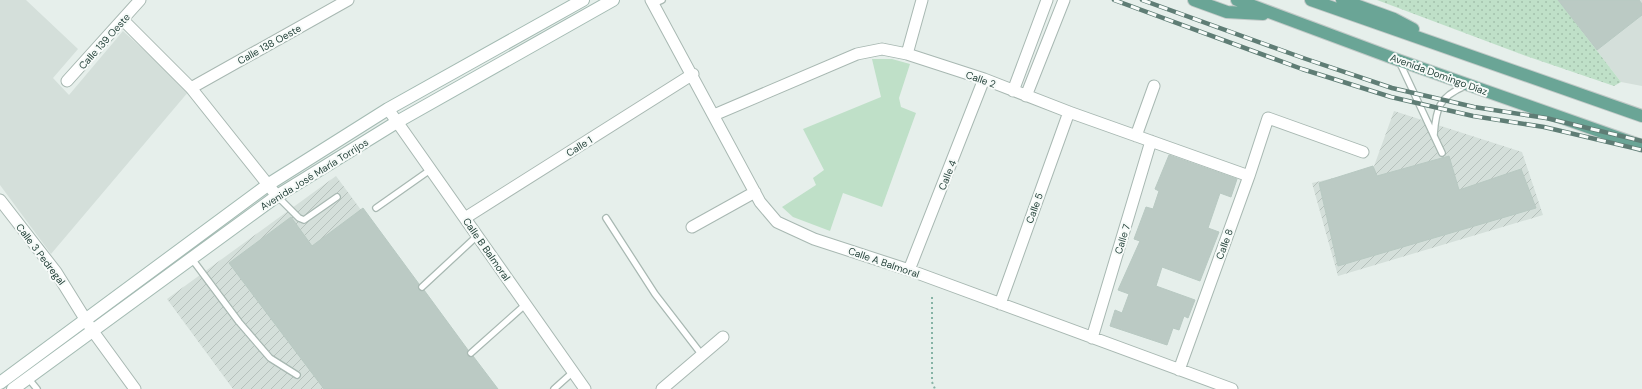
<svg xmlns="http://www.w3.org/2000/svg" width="1642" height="389" font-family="'DM Sans',sans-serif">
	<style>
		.built { fill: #d4dfda }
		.industrial { fill: url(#industrial-furrows) }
		.grass { fill: url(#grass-dots) }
		.park { fill: #bfe0c8 }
		.building { fill: #bbcac4; stroke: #b8c9c2 }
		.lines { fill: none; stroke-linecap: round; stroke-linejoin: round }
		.service-casing { stroke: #a8b8b2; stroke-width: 8 }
		.minor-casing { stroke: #a8b8b2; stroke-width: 13 }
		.secondary-casing { stroke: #a4bbb3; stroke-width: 14 }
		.primary-casing { stroke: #c2cac8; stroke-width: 14 }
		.path { stroke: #86b3a5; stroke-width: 2; stroke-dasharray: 2 3; stroke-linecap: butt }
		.service { stroke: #fff; stroke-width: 5.5 }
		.minor { stroke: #fff; stroke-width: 11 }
		.secondary { stroke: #fff; stroke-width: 12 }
		.primary { stroke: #6aa596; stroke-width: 12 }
		.rail-casing { stroke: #5f7d75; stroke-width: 4.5 }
		.rail { stroke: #f7fbf9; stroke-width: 3; stroke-dasharray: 9; stroke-linecap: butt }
		.labels { text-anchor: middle; stroke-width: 4; stroke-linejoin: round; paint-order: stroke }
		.street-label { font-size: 10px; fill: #24423a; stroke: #f7fbf9 }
	</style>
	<defs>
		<pattern id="industrial-furrows" width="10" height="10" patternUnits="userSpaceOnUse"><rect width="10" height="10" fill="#d4dfda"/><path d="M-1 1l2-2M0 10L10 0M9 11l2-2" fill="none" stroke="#b6c1bc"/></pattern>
		<pattern id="grass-dots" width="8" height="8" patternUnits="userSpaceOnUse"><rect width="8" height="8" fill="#bfe0c8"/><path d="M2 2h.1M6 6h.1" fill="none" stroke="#a4c1ad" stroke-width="1.8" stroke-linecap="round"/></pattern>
	</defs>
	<rect width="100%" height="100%" fill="#e6efeb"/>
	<path class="built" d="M0,0H26L78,49L53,78L69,95L123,31L189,91L51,254L0,185Z
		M1558,0H1642V86L1621,82Z"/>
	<path class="industrial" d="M1394,111L1522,152L1543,215L1338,276L1312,183L1373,169Z
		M336,176L493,389H233L167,299Z"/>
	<path class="grass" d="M1377,0H1558L1621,82L1614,86L1529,57Z"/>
	<path class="park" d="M872,59H892L910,64L899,98L901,107L916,113L882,207L843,193L830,231L793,217L782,207L816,185L813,178L824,170L803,129L881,97Z"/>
	<path class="building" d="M1558,0H1639L1642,4V15L1597,50Z
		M1169,155L1237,179L1231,197L1220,193L1208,228L1219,232L1200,281L1162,267L1156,286L1195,300L1188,318L1184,316L1179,330L1173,328L1167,345L1110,326L1115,310L1122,313L1129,294L1118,290L1140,241L1134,239L1146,207L1153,209L1159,191L1155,189Z
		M1449,156L1459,190L1521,169L1536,208L1338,266L1319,183L1373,166L1377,176Z
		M363,208L419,284V290H424L468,350V356H473L498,389H324L229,263L291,217L312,246Z"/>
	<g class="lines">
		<defs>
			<path id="service" d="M653,4L662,0
				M1399,61L1442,153
				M1434,135C1436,108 1439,97 1465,86
				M277,196L299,218L304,220L337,197
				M376,208L430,170
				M606,218L655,294L702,355
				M192,259L239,322L270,358L297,375
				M422,287L477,236
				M471,353L526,304
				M28,378L37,389
				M554,389L573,372"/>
			<path id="minor" d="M651,0L760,202L777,222L814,239L909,270L1232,389
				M123,20L191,88L277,196
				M907,54L922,0
				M67,81L140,0
				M191,88L348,0
				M1013,91L1047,0
				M1026,96L1064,0
				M388,109L585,389
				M714,115L857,54L882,49L907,54L984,79L1069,112L1249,176
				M1136,136L1154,86
				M0,200L56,272L92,330L135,389
				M465,218L693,74
				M692,227L755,192
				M909,270L984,79
				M1000,304L1069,112
				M1092,338L1151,141
				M1179,370L1249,176L1268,118L1363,152
				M662,389L723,337"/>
			<path id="secondary" d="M0,383L269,184L388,109L583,0
				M13,389L277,196L397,122L613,0"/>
			<path id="primary" d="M1194,0L1227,12L1263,14
				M1237,0L1398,60L1642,146
				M1311,0L1642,116
				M1342,0L1394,19L1413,29"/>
		</defs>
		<use href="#service" class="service-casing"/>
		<use href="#minor" class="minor-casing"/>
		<use href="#secondary" class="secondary-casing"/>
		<use href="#primary" class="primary-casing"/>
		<path class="path" d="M932,297V382L935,389"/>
		<use href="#service" class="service"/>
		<use href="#minor" class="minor"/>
		<use href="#secondary" class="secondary"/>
		<use href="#primary" class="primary"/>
		<defs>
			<path id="rail" d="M1114,0L1302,69L1391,97L1473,116L1544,127L1642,150
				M1142,0L1306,59L1392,88L1474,107L1546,118L1642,141"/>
		</defs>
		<use href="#rail" class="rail-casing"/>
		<use href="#rail" class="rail"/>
	</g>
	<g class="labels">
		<g class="street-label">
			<text transform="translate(104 41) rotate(-48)" y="4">Calle 139 Oeste</text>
			<text transform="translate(269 44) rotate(-29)" y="4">Calle 138 Oeste</text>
			<text transform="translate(1439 74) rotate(20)" y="4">Avenida Domingo Díaz</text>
			<text transform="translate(981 79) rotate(20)" y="4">Calle 2</text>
			<text transform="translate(579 146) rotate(-32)" y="4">Calle 1</text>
			<text transform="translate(314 174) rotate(-32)" y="4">Avenida José María Torrijos</text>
			<text transform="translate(947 175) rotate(-68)" y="4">Calle 4</text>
			<text transform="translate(1034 208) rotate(-70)" y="4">Calle 5</text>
			<text transform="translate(1122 239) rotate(-73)" y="4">Calle 7</text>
			<text transform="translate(1224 244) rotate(-70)" y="4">Calle 8</text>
			<text transform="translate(487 249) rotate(55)" y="4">Calle B Balmoral</text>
			<text transform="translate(41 254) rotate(53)" y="4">Calle 3 Pedregal</text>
			<text transform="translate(884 262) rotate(19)" y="4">Calle A Balmoral</text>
		</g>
	</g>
</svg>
